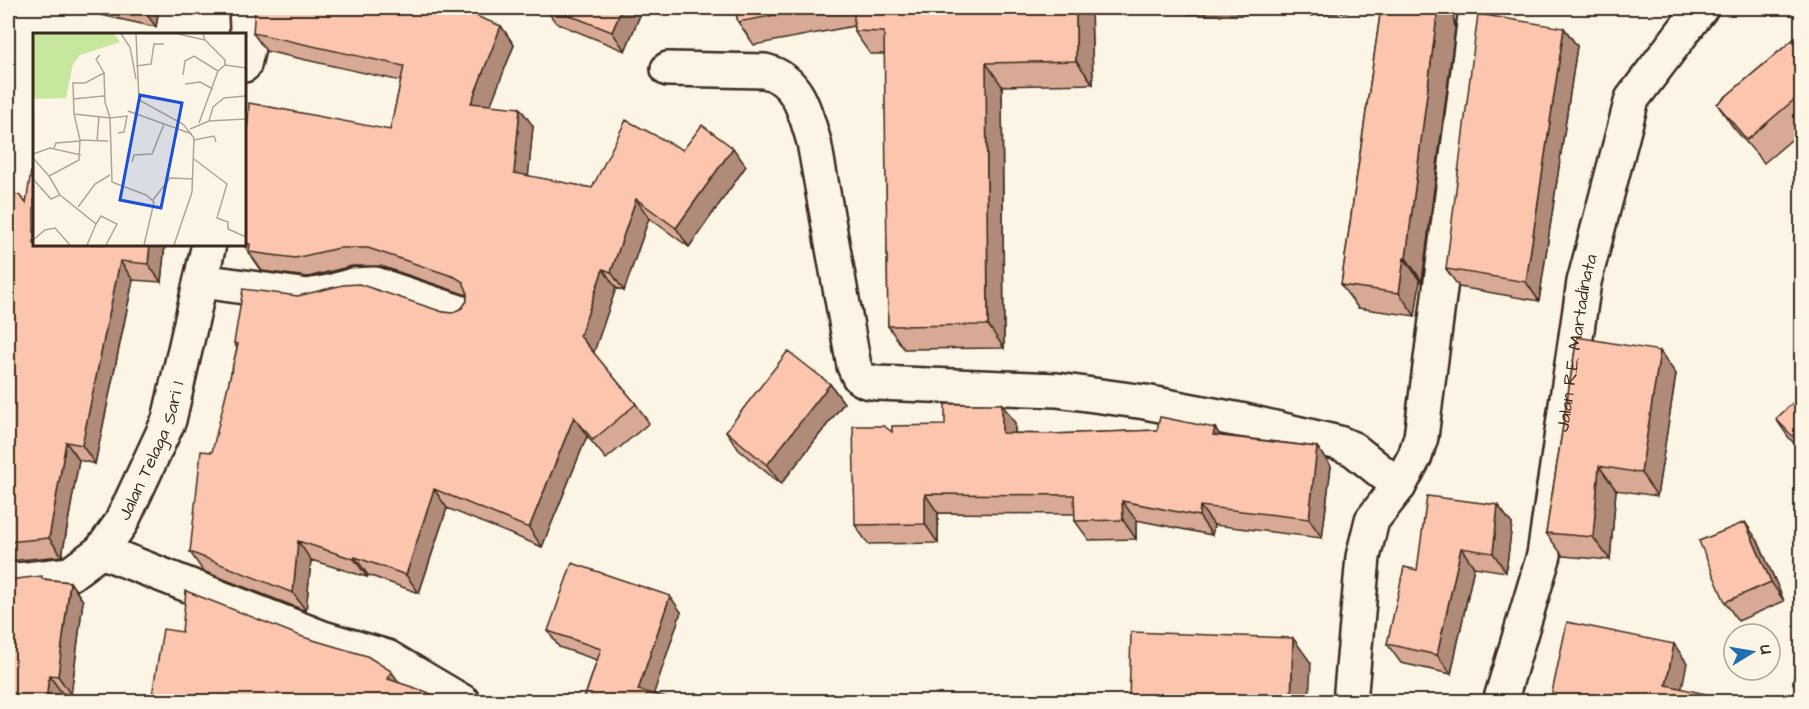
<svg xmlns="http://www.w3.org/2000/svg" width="1809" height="709" font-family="'Architects Daughter',sans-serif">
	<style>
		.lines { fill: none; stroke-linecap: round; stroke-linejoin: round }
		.minor-casing { stroke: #3b2a1e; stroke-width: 38 }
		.minor { stroke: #fcf5e5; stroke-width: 33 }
		.wall { fill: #d8aa95; stroke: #3b2a1e; stroke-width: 1.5 }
		.shaded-wall { fill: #b08b79; stroke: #3b2a1e; stroke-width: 1.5 }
		.building { fill: #fbc6ad; stroke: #3b2a1e; stroke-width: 1.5 }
		.labels { text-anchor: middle; stroke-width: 5; stroke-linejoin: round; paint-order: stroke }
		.street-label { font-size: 18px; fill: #3b2a1e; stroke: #fcf5e5 }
		.inset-road { fill: none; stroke: #afa495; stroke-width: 1.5 }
		.view { fill: #1d4ed8; fill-opacity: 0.15; stroke: #1d4ed8; stroke-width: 3 }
		.inset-edge { fill: none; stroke: #3b2a1e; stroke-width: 3 }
	</style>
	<rect width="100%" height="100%" fill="#fcf5e5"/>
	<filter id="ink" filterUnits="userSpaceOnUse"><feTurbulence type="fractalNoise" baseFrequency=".0167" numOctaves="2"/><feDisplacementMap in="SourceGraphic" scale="12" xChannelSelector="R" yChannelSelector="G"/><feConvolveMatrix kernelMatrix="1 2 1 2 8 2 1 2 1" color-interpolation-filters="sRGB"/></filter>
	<g filter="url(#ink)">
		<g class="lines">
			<defs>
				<g id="minor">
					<path d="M244,65L248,48L246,8"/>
					<path d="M668,69L765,71C799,80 805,112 814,142L854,366L859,377L866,381L877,383L1057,390L1145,402L1245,421L1339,443L1353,449L1399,486"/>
					<path d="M202,281L308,296L329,292L353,285L375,284L462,313"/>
					<path d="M101,551L323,638L387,657L463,702"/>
					<path id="s1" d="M8,579L18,580L70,574L101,551L121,523L169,420L209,244"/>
					<path d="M1350,702L1363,557L1372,520L1399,486L1415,456L1421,437L1476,8"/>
					<path id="s2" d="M1500,702L1544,555L1584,282L1632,99L1701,8"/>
				</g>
			</defs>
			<use href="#minor" class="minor-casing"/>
			<use href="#minor" class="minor"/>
		</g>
		<path class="wall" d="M76,8H159L156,27L78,10Z
			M545,8H643L625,51L556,23Z
			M735,8H1091L1093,84L1002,86L1004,348L904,349L888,326L885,54H870L854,31V26L754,45L738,22Z
			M1183,8H1381L1309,16L1307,13L1188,14Z
			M1381,8H1452L1455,28L1422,281H1420L1415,316L1358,308L1341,285Z
			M430,9L501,26L514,45L490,105L533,126L528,176L592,188L683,150L746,166L689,247L649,218L624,291L616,288L593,353L636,404L649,423L606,459L587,436L542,547L447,508L419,593L368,575L367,577L311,560L306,611L203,571L190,552L237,348L234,343L298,296L452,313L462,308L467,301V295L381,266H352L308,277L262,271L243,244H244V190L390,130L401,81L266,51L253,33Z
			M1564,28L1577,46L1539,301L1459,287L1446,269Z
			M1802,32V131L1764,163L1733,127L1717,104Z
			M8,194L26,203L165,244L161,282L133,280L95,464L79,460L62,556L8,561Z
			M1577,337L1676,374L1657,496L1616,490L1610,560L1563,556L1546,533Z
			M830,384L844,403L781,484L739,450L726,431Z
			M1802,394V451L1789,438L1776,419Z
			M1015,423V433L1052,434L1215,428L1220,435L1317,447L1331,466L1322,538L1214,525L1212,535L1136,520V539L1089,540L1075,521V514L938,513V543L868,544L855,525L945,425Z
			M1512,524L1506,572L1474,567L1451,674L1401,663L1387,644L1417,570Z
			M1758,541L1784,601L1738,621L1725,602Z
			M44,579L70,582L83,601L71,695L62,693L61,702H8Z
			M681,612L653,694L583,702L597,660L559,647L548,631Z
			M1802,643V696L1793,683Z"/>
		<path class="shaded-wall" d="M142,8H159L156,27Z
			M622,8H643L625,51L612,32Z
			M1076,8H1091L1093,84L1076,61Z
			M1438,8H1452L1455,28L1422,281L1406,258Z
			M501,26L514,45L484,122L471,103Z
			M1564,28L1577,46L1539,301L1526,282Z
			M986,63L1002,86L1004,348L988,325Z
			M520,108L533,126L527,191L514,173Z
			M733,148L746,166L689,247L676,228Z
			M636,199L649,218L624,291L611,272Z
			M150,244H165L161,282L148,264Z
			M1404,258L1420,281L1415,316L1399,293Z
			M120,261L133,280L95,464L82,445Z
			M603,269L616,288L593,355L580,336Z
			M1660,351L1676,374L1657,496L1641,473Z
			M830,384L844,403L781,484L767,465Z
			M1002,404L1015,423V452L1002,433Z
			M574,417L587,436L542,547L529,528Z
			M1215,428L1228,447L1213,435Z
			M66,442L79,460L62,556L49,538Z
			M1317,447L1331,466L1322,538L1309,519Z
			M1599,466L1616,490L1610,560L1593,537Z
			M434,489L447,508L419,593L406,575Z
			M925,494L938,513V543L925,524Z
			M1122,501L1136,520V539L1123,520Z
			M1498,505L1512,524L1506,572L1493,553Z
			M1200,506L1214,525L1212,535L1199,516Z
			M1745,522L1758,541L1784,601L1771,582Z
			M298,541L311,560L306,611L293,593Z
			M1461,548L1474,567L1451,674L1437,655Z
			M355,557L368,575L367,577L354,559Z
			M70,582L83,601L71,695L58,676Z
			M670,596L681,612L651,702L638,690Z
			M1293,638L1311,663L1309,702H1291Z
			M1674,644L1687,663L1679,702L1666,685Z
			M391,671L404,689L388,679Z
			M49,675L62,693L61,702H46Z"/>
		<path class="building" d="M255,8H426L430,9L431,8H456L501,26L471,103L520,108L514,173L592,188L626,120L683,150L702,125L733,148L676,228L636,199L611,272L603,269L580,336L636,404L593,440L574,417L529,528L434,489L406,575L355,557L354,559L298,541L293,593L190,552L201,451L212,452L238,344L234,343L243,289L298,296L343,285L359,284L443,312L452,313L462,308L467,301V291L463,282L455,277L368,248H339L295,258L249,252L250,244L244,243V190L249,103L390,130L404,66L253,33Z
			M551,8H622L612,32Z
			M735,8H815L738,22Z
			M854,8H1076V61L986,63L988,325L888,326L884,32L854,31Z
			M1381,8H1438L1406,258H1404L1399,293L1341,285Z
			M1478,14L1564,28L1526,282L1446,269Z
			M1802,32V93L1747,140L1717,104Z
			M34,152V244H150L148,264L120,261L82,445L66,442L49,538L8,542V194L19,195L26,203Z
			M1577,337L1660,351L1641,473L1599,466L1593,537L1546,533Z
			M788,351L830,384L767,465L726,431Z
			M1802,394V446L1776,419Z
			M945,404H1002V433L1052,434L1157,430L1160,417L1215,428L1213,435L1317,447L1309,519L1200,506L1199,516L1122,501L1123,520L1075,521L1074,495L925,494V524L855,525L853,426H884L892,432V426L945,425Z
			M1427,496L1498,505L1493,553L1461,548L1437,655L1387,644L1404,567L1417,570Z
			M1745,522L1771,582L1725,602L1699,541Z
			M572,563L670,596L638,690L681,702H583L601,649L548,631Z
			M42,576V579L70,582L58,676L49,675L46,702H8V580Z
			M186,591L303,637L367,656L391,671L388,679L427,692L441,700L446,702H151L163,629L182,632Z
			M1567,622L1674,644L1666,685L1741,702H1550Z
			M1131,632L1293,638L1291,702H1129Z
			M1802,643V685L1793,683Z"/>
	</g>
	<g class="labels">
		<g class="street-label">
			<text dy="6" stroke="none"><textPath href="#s2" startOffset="368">Jalan R.E. Martadinata</textPath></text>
			<text dy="6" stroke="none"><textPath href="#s1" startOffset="214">Jalan Telaga Sari 1</textPath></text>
		</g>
	</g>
	<g transform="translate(33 33)">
		<rect width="213" height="213" fill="#fcf5e5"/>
		<path d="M0,1H81L87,9L47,22L40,31L33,65L0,66Z" fill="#c7e69e"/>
		<path class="inset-road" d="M88,1L97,14L103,46M103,1L106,67L150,91L161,105L159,159L141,212M145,1L172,7L170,1M172,7L192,27V32M67,22L63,26L71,40M103,33L118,31L121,11H131M150,42L152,28L161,23L185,38M152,51L167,49L180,56M40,66L71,63M95,78L159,101M41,81L47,107M176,88L180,74L191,65L213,63M166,90L185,38L192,32L213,35M157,96L176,88L213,86M85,100L91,99L94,83L77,85L72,69L71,40L52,50H40L41,81L77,85L79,149L113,162L121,169L111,212M161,107L181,103L183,109M64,108L66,83M21,115L23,110L47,108M0,121L17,115L48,122M0,125L16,143M161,126L194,151L184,185L195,189V196L213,204M99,129L101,122L119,121L131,91M0,146L18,166L27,162M120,167L137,145L160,146M45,174L62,151L77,142M63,191L68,183L84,191L73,212M0,207L12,197L22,195L37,212M54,212L63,191L27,162L16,143L46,127L47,107L75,108"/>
		<path class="view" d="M107,62L149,70L128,175L87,167Z"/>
		<rect width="213" height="213" class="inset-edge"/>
	</g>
	<rect width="1809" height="709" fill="none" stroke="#fcf5e5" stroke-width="30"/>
	<rect x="15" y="15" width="1779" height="679" fill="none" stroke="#3b2a1e" stroke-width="2" filter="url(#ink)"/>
	<g transform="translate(1752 652) rotate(79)"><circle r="28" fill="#fcf5e5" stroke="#afa495" stroke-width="1.5"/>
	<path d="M0-4.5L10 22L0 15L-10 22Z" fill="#1f6fb2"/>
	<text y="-9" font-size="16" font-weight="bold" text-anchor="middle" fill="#3b2a1e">U</text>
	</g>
</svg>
